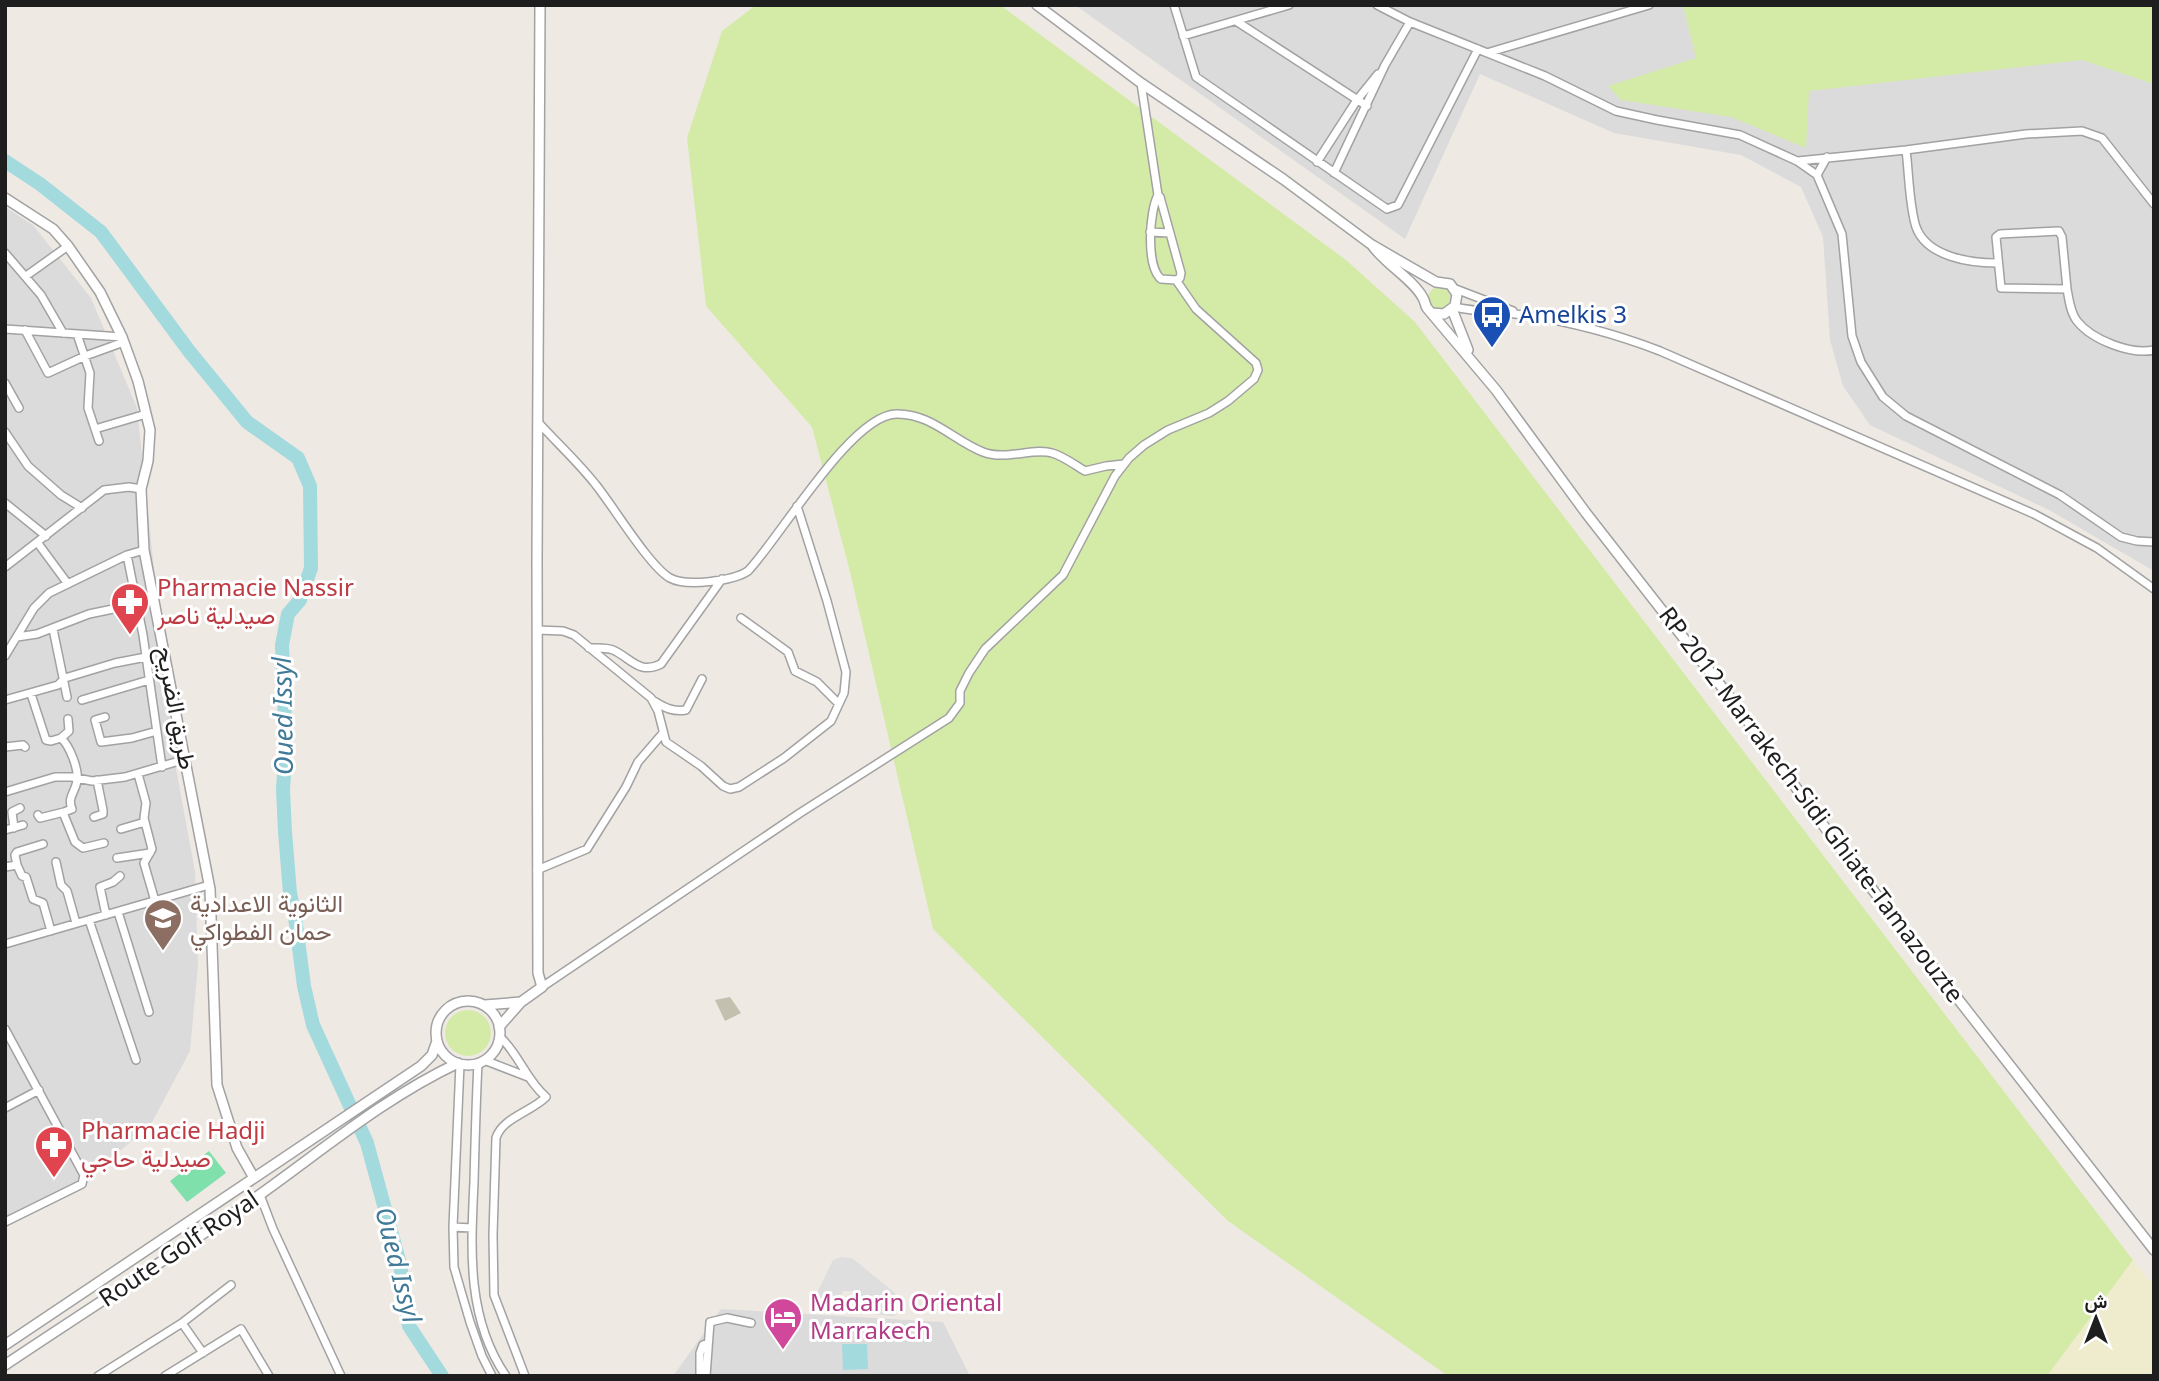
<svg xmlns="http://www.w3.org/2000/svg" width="2159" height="1381" font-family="'Noto Sans',Vazirmatn,sans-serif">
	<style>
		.residential { fill: #dcdbdb }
		.construction { fill: #c4c0af }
		.farmland { fill: #efecce }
		.grass { fill: #d4eba8 }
		.pitch { fill: #7fe0ab }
		.parking { fill: #dedede }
		.water { fill: #a3dade }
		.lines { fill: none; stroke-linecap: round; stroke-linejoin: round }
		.river { stroke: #a3dade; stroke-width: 14 }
		.minor-casing { stroke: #a2a2a2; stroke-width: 10 }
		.tertiary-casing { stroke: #a2a2a2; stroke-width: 12 }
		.minor { stroke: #fff; stroke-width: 7 }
		.tertiary { stroke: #fff; stroke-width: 9 }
		.labels { text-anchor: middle; stroke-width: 6; stroke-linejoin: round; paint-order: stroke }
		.transit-label { font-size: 24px; fill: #164399; stroke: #fff; text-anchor: start }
		.health-label { font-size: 24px; fill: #be3a42; stroke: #fff; text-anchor: start }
		.street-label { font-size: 24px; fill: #1e1e1e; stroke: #fff }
		.education-label { font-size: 24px; fill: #785e54; stroke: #fff; text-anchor: start }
		.hotel-label { font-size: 24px; fill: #b23c85; stroke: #fff; text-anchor: start }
		.water-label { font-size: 26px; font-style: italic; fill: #407a98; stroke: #fff }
	</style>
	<rect width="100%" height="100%" fill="#efe9e4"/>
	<path class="residential" d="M1075,5H2154V571L2049,510L1870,425L1843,386L1830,340L1823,237L1801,187L1741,155L1614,133L1480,74L1405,239Z
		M5,207L33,225L91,298L137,408L174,758L195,871L198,965L190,1051L150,1126L92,1174L5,1218Z
		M721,1309L943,1322L970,1376H673Z"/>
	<path class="construction" d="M730,997L741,1013L725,1021L715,1000Z"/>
	<path class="farmland" d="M2133,1260L2154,1286V1376H2047Z"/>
	<path class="grass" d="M756,5H1000L1346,260L1415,322L2133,1260L2047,1376H1448L1228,1221L933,929L850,572L812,427L706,306L687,138L722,31Z
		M1683,5H2154V84L2082,60L1809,91L1806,148L1731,117L1621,100L1608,86L1696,58Z
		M1428 298a11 11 0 1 1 22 0a11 11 0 1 1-22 0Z
		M445 1033a23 23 0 1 1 46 0a23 23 0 1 1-46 0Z"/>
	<path class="pitch" d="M209,1151L226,1173L187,1202L170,1181Z"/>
	<path class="parking" d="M841,1257L852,1258L895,1293V1316L870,1314V1303L856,1291H843L835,1307L815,1297L833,1260Z"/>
	<path class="water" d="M842,1344H867L868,1369L843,1370Z"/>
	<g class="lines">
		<path class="river" d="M5,161L40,184L101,232L189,351L247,422L298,458L310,486L311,568L300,600L288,614L282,645L286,746L283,789L285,832L290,893L295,917L304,986L313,1025L367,1143L400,1264L409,1326L442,1376"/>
		<defs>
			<path id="minor" d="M1174,5L1196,77L1387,209L1398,205L1478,49
				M1377,5L1410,22L1545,76L1616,111L1657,120L1740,135L1797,161L1817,175L1842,234L1852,336L1861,362L1883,397L1906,416L2060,495L2121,537L2137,541L2154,542
				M1236,21L1367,106
				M1183,36L1289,5
				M1490,52L1649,5
				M1141,83L1158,195
				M1906,150C1909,173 1909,205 1916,227C1927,257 1970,263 1997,263
				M1798,161L1906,150L2026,134L2082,131L2102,138L2154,204
				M1317,162L1357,100L1378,74
				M1334,173L1385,65L1410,22
				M1817,175L1827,157
				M1158,195L1160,197L1181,273L1180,278L1176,280L1161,279C1146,266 1149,212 1158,195Z
				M1150,232L1170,233
				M5,253L41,295L63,333
				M26,276L68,246
				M1453,288L1513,311
				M2067,289L2062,237L2059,231L2000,234L1996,237L2001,288L2067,289C2069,299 2070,312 2077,321C2092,340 2131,355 2154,350
				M1454,307C1477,312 1501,312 1524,315C1571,322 1616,334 1660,351L2034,514L2097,548L2154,589
				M5,329L122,337
				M25,330L48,373L85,356L124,342
				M77,334L90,373L88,408L99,441
				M5,383L19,408
				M538,422C557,443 579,463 596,485C613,506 650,567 670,578C686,587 733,581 748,571C779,539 851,415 896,414C931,413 954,441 983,452C1006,461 1034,447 1052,453C1063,456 1075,465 1085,471L1106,466L1124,464
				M95,429L146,414
				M5,432L28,466L61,495L82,508
				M5,503L46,536
				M37,542L68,584
				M127,555L143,635L162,767
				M5,567L104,490L129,487L141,489
				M741,618L788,652L795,671L817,682L839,704
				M53,629L67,697
				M537,630L563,631L574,635L651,698L658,711L666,742L701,766L723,786L730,789L739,787L784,758L831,721L844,693L846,672L827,601L797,506
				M17,637L37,634L89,614L137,604
				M589,648C597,648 606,647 613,650C631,658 639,675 661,664L722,579
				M5,656L34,608L49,593L127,555L144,550
				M31,694L46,740L51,741L61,738C70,746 79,770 77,781C75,793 67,797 72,809L64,812V815L75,842L83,848L104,843
				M5,700L58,685L65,678L115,663L146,657
				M82,700L149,680
				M654,701C665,708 673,712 686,710L702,679
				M105,717L95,720L101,742L132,738L157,731
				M61,738L69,731L68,719
				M5,747L23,745L25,747
				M138,774L146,803L144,818L152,849L144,863L155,901
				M5,792L55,777H72L92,781L125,777L186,759
				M38,815L40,818L64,812
				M94,817L103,814V810L97,780
				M14,828L12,812L20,808
				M121,829L145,822
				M5,830L23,825
				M117,858L150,853
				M56,862L61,885L67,891L76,923
				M17,865L15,855L17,852L43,844
				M5,867L17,865L22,876L26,877L33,899L43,903L51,931
				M537,870L587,849L626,787L638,762L663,733
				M118,912L149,1012
				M106,915L100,887L113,882L120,876
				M89,920L136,1060
				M5,944L209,885
				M542,987L800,813L949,718L960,703V691L969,673L985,649L1063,575L1115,476L1129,458L1144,445L1168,430L1209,413L1228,401L1254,379L1258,370L1256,363L1196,309L1176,280
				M5,1029L84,1175L82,1184L5,1222
				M500,1037C519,1054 526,1080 546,1097C531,1112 502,1118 496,1138L493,1235L494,1295L525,1376
				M484,1060L528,1077
				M478,1063C476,1103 475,1143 474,1182C471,1248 466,1318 506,1376
				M460,1064L453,1227L454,1267L470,1322L482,1356L492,1376
				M5,1108L39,1090
				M260,1195L273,1229L341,1376
				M453,1227L472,1228
				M182,1323L203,1353
				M98,1376L182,1323L231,1285
				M165,1376L241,1329L269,1376
				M700,1376V1353L703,1345L708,1343
				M706,1376L710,1322L727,1318L751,1323"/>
			<path id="tertiary" d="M1037,5L1141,83L1283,179L1372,245L1436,282L1450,284L1457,294L1455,306L1444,314L1432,313
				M5,198L53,229L68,246L100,292L122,337L138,381L150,430L148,461L141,489L144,550L210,889L217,1085L237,1148L254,1178
				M1372,245C1385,264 1413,279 1423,298C1425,301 1425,305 1427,308L1496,390L1586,513L1739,709L1837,844L2154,1250
				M1452,309L1468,350
				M436 1033a32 32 0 1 1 64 0a32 32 0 1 1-64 0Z
				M485,1005L521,1002
				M499,1027L521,1002L542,987L538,973L537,560L540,5
				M5,1345L421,1066L432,1055L437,1041
				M5,1365C89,1309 175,1254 258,1196C324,1149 384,1098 458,1063"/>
		</defs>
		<use href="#minor" class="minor-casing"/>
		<use href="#tertiary" class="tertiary-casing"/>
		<use href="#minor" class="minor"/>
		<use href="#tertiary" class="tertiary"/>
	</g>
	<defs>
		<symbol id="bus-pin" viewBox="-11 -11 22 30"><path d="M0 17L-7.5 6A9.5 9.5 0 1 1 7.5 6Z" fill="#1a4fb4" stroke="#fff"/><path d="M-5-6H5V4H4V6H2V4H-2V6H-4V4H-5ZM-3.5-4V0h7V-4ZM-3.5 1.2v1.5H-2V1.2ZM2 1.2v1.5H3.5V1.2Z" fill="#fff"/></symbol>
		<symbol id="pharmacy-pin" viewBox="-11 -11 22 30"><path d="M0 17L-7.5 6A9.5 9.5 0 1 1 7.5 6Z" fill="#e0444e" stroke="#fff"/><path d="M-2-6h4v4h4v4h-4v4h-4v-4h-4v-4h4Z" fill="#fff"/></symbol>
		<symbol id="school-pin" viewBox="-11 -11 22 30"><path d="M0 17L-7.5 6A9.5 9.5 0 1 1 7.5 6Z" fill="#8d6e63" stroke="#fff"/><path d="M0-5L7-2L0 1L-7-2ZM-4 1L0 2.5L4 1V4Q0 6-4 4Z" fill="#fff"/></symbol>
		<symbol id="hotel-pin" viewBox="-11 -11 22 30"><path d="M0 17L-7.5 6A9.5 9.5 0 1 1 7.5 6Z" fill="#d1479c" stroke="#fff"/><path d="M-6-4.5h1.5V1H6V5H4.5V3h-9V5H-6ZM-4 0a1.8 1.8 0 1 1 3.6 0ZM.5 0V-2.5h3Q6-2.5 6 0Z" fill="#fff"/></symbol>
	</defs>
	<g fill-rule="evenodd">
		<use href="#bus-pin" x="1470" y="293" width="44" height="60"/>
		<use href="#pharmacy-pin" x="108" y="580" width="44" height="60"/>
		<use href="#school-pin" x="141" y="896" width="44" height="60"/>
		<use href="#pharmacy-pin" x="32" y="1123" width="44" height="60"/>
		<use href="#hotel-pin" x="761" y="1295" width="44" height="60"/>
	</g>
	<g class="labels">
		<g class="transit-label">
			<text x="1519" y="323">Amelkis 3</text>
		</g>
		<g class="health-label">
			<text x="157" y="596">Pharmacie Nassir<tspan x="157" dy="28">صيدلية ناصر</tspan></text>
			<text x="81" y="1139">Pharmacie Hadji<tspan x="81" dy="28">صيدلية حاجي</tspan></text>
		</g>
		<g class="street-label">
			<text transform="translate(176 708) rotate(79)" y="8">طريق الضريح</text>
			<text transform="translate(1811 805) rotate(53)" y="8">RP 2012 Marrakech-Sidi Ghiate-Tamazouzte</text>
			<text transform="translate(179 1249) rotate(-34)" y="8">Route Golf Royal</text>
		</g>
		<g class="education-label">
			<text x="190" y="912">الثانوية الاعدادية<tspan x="190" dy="28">حمان الفطواكي</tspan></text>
		</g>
		<g class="hotel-label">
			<text x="810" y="1311">Madarin Oriental<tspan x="810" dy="28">Marrakech</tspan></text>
		</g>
		<g class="water-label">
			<text transform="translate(283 716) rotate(-91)" y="9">Oued Issyl</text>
			<text transform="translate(398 1265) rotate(76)" y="9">Oued Issyl</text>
		</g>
	</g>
	<rect width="2159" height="1381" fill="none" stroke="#1e1e1e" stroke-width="14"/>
	<g transform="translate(2096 1318)" stroke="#ffffff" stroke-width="5" paint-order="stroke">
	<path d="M0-5L12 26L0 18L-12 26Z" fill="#1e1e1e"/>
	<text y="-10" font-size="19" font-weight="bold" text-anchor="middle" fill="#1e1e1e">ش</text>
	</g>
</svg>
